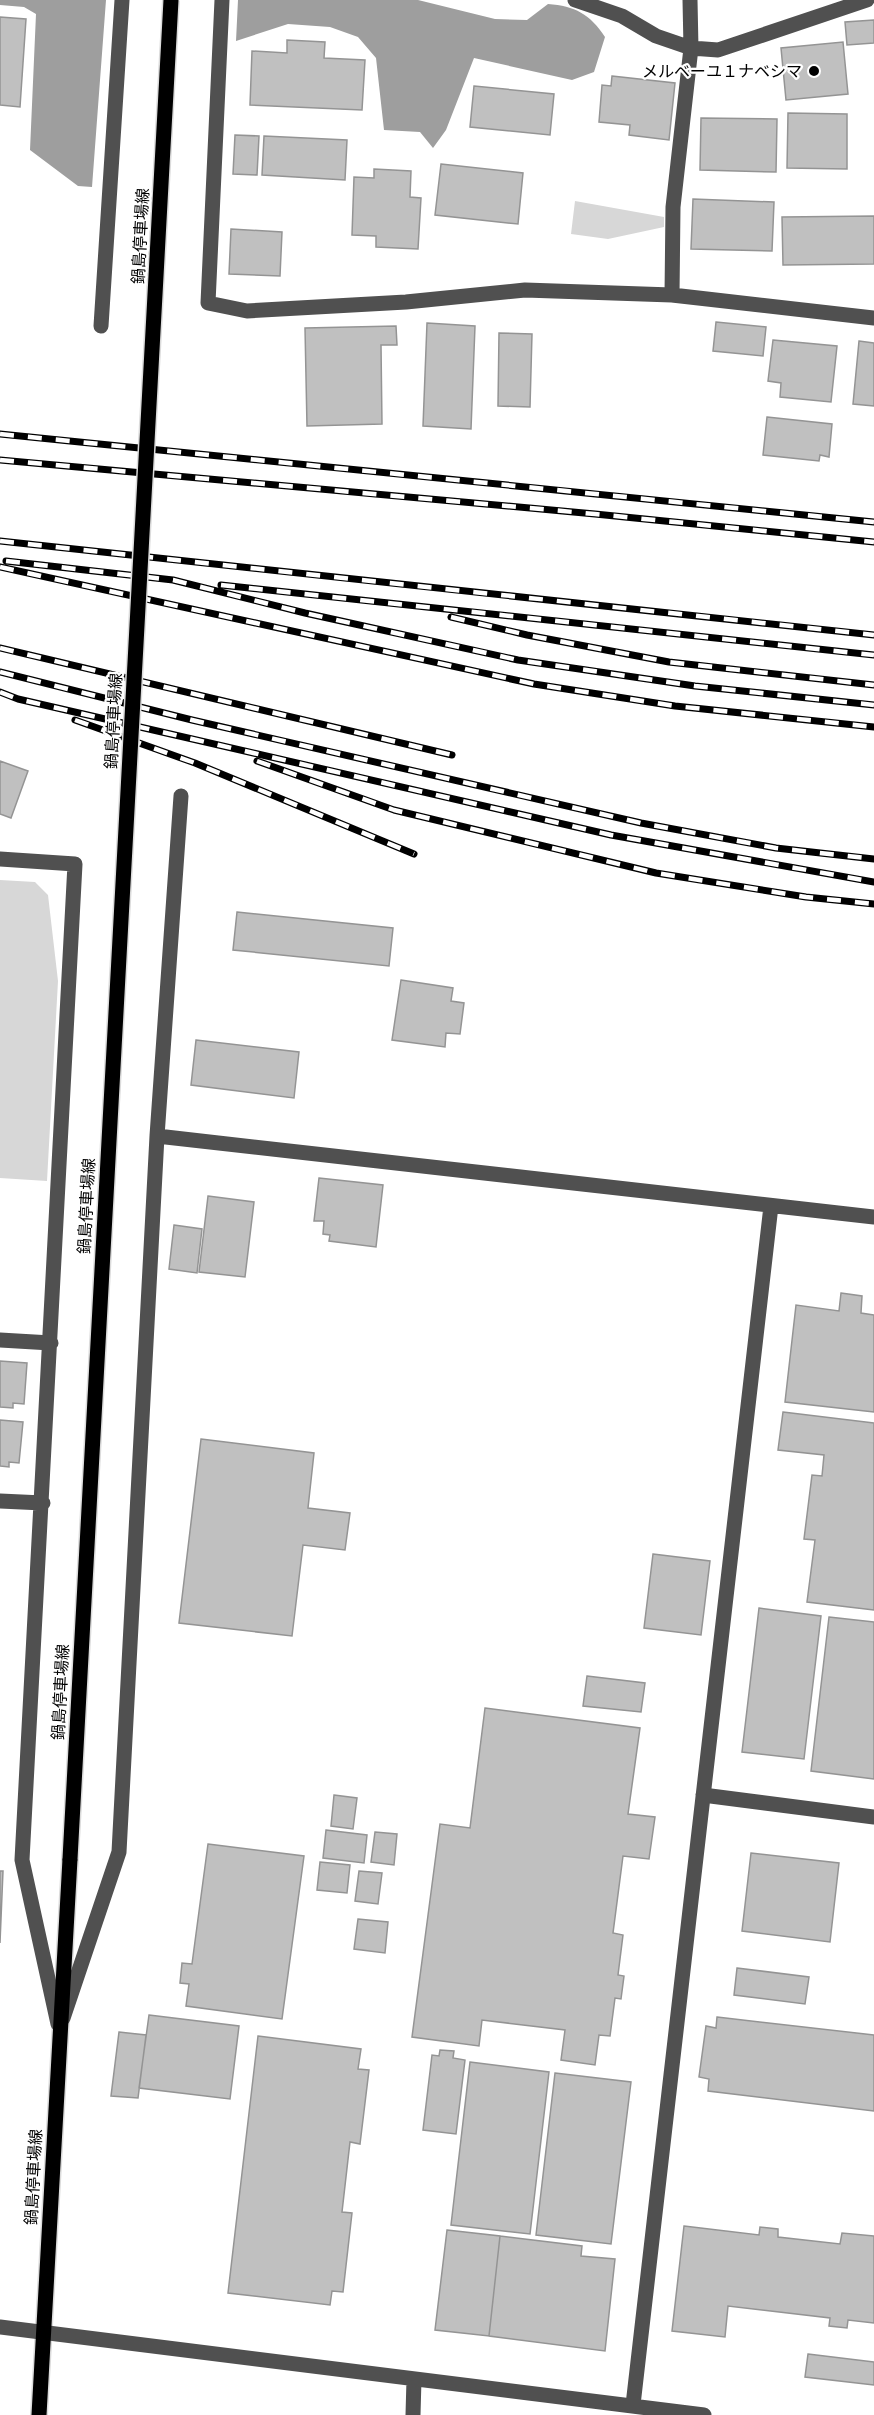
<svg xmlns="http://www.w3.org/2000/svg" width="874" height="2415" font-family="'Nunito Sans','Noto Sans JP',sans-serif">
	<style>
		.green { fill: #d7d7d7 }
		.water { fill: #9e9e9e }
		.building { fill: #c0c0c0; stroke: #949494; stroke-width: 1.5 }
		.lines { fill: none; stroke-linecap: round; stroke-linejoin: round }
		.major-casing { stroke: #dbdbdb; stroke-width: 18 }
		.minor { stroke: #505050; stroke-width: 15 }
		.major { stroke: #000; stroke-width: 15 }
		.rail-casing { stroke: #000; stroke-width: 7 }
		.rail { stroke: #fff; stroke-width: 4.5; stroke-dasharray: 14; stroke-linecap: butt }
		.major-bridge-casing { stroke: #dbdbdb; stroke-width: 18; stroke-linecap: butt }
		.major-bridge { stroke: #000; stroke-width: 15 }
		.poi-dot { fill: #000; stroke: #fff; stroke-width: 2 }
		.labels { text-anchor: middle; stroke-width: 4.5; stroke-linejoin: round; paint-order: stroke }
		.poi-label { font-size: 16px; fill: #000; stroke: #fff; text-anchor: end }
		.street-label { font-size: 16px; fill: #000; stroke: #fff }
	</style>
	<rect width="100%" height="100%" fill="#fff"/>
	<path class="green" d="M575,201L664,217V227L608,239L571,234Z
		M0,880L35,882L48,895L58,981L47,1181L0,1178Z"/>
	<path class="water" d="M0,0H106L92,187L78,186L30,150L36,14L24,7L0,5Z
		M238,0H418L495,19L527,20L548,4C575,6 590,14 605,37L594,72L572,80L474,58L446,130L433,148L420,132L384,130L376,58L358,37L330,27L288,24L236,41Z"/>
	<path class="building" d="M0,17L26,19L20,107L0,105Z
		M874,20V43L847,45L845,22Z
		M287,40L325,42L324,58L365,60L362,110L250,105L252,51L287,53Z
		M843,42L848,94L786,100L781,48Z
		M612,76L675,83L669,140L629,135L630,125L599,122L602,85L611,86Z
		M474,86L554,94L550,135L470,127Z
		M788,113L847,114V169L787,168Z
		M701,118L777,119L776,172L700,170Z
		M235,135L259,136L257,175L233,174Z
		M264,136L347,140L345,180L262,175Z
		M441,164L523,173L518,224L435,215Z
		M374,169L411,171L410,197L421,198L418,249L376,247V236L352,235L354,177L374,178Z
		M693,199L774,202L772,251L691,249Z
		M874,216V264L783,265L782,217Z
		M231,229L282,232L280,276L229,274Z
		M716,322L766,327L763,356L713,351Z
		M427,323L475,326L471,429L423,426Z
		M396,326L397,345H381L382,424L307,426L305,328Z
		M499,333L532,334L530,407L498,406Z
		M773,340L837,346L831,402L780,397L781,383L768,381Z
		M859,341L874,343V406L853,404Z
		M767,417L832,424L829,457L820,455L819,461L763,455Z
		M0,761L28,771L11,818L0,814Z
		M237,912L393,928L389,966L233,950Z
		M401,980L453,988L451,1001L464,1003L460,1034L446,1033L445,1047L392,1040Z
		M196,1040L299,1052L294,1098L191,1085Z
		M319,1178L383,1185L376,1247L329,1241L330,1235L323,1234L324,1221H314Z
		M208,1196L254,1202L245,1277L199,1272Z
		M174,1225L202,1229L197,1273L169,1269Z
		M841,1293L862,1296L861,1313L874,1315V1412L785,1402L796,1305L839,1311Z
		M0,1361L27,1363L24,1404L13,1403V1408L0,1407Z
		M783,1412L874,1423V1610L807,1602L815,1540L804,1539L812,1475L822,1476L824,1455L778,1450Z
		M0,1420L23,1422L19,1463L9,1462V1467L0,1466Z
		M201,1439L314,1453L308,1508L350,1513L345,1550L303,1545L292,1636L179,1623Z
		M653,1554L710,1561L701,1635L644,1628Z
		M759,1608L821,1616L804,1759L742,1752Z
		M829,1617L874,1622V1779L811,1771Z
		M587,1676L645,1683L641,1712L583,1706Z
		M485,1708L640,1728L628,1814L655,1817L649,1859L623,1856L613,1933L623,1935L618,1975L624,1976L621,1999L615,1998L610,2036L599,2035L595,2065L561,2060L565,2030L482,2020L479,2046L412,2037L440,1824L470,1828Z
		M334,1795L357,1798L353,1829L331,1826Z
		M326,1830L367,1835L364,1863L323,1858Z
		M375,1832L397,1834L394,1865L371,1862Z
		M208,1844L304,1856L282,2019L186,2006L189,1984L180,1983L182,1963L192,1964Z
		M751,1853L839,1863L830,1942L742,1931Z
		M320,1862L350,1865L347,1893L317,1890Z
		M0,1871H3L0,1943Z
		M359,1871L382,1873L378,1904L355,1901Z
		M358,1919L388,1922L385,1953L354,1949Z
		M737,1968L809,1977L805,2004L734,1995Z
		M149,2015L239,2026L230,2099L139,2088Z
		M717,2017L874,2035V2111L708,2091L709,2079L699,2077L706,2026L716,2028Z
		M119,2032L146,2035L138,2098L111,2096Z
		M258,2036L361,2049L358,2069L369,2070L360,2144L350,2142L342,2212L352,2213L343,2292L332,2291L330,2305L228,2293Z
		M440,2050L454,2051L453,2058L465,2060L456,2134L423,2130L432,2055L439,2056Z
		M470,2062L549,2072L530,2234L451,2225Z
		M555,2073L631,2082L611,2244L536,2235Z
		M684,2226L759,2235L760,2227L778,2229V2237L840,2244L842,2233L874,2236V2323L848,2320L847,2328L829,2326L830,2318L728,2306L725,2337L672,2331Z
		M447,2230L500,2236L489,2336L435,2330Z
		M500,2236L582,2246L581,2256L615,2259L605,2351L489,2336Z
		M808,2354L874,2362V2385L805,2377Z"/>
	<g class="lines">
		<defs>
			<path id="major" d="M39,2415L70,1859"/>
		</defs>
		<use href="#major" class="major-casing"/>
		<path class="minor" d="M222,0L208,303L247,311L406,302L525,290L672,295L874,318
			M575,0L622,16L656,36L691,48L718,50L867,0
			M672,295L673,207L691,48L690,0
			M101,326L122,0
			M0,859L75,864L22,1860L58,2024
			M157,1136L874,1217
			M0,1340L51,1343
			M0,1501L43,1503
			M703,1795L874,1817
			M63,2018L119,1852L157,1136L181,796
			M0,2327L704,2415
			M633,2405L771,1206
			M413,2415L414,2379"/>
		<use href="#major" class="major"/>
		<defs>
			<path id="rail" d="M0,434L874,522
				M0,460L595,514L874,542
				M0,541L874,635
				M6,561L173,580L305,613L518,660L695,686L874,705
				M0,567L534,684L675,706L874,727
				M221,585L874,655
				M451,617L527,635L669,662L874,685
				M0,648L452,755
				M0,672L192,720L641,823L776,848L874,859
				M0,692L18,699L611,835L874,882
				M75,720L195,763L414,854
				M257,761L394,810L656,873L806,897L874,904"/>
		</defs>
		<use href="#rail" class="rail-casing"/>
		<use href="#rail" class="rail"/>
		<defs>
			<path id="major-bridge" d="M70,1859L171,0"/>
		</defs>
		<use href="#major-bridge" class="major-bridge-casing"/>
		<use href="#major-bridge" class="major-bridge"/>
	</g>
	<circle class="poi-dot" cx="814" cy="71" r="6"/>
	<g class="labels">
		<g class="poi-label">
			<text x="802" y="77">メルベーユ１ナベシマ</text>
		</g>
		<g class="street-label">
			<text transform="translate(140 236) rotate(-87)" y="6">鍋島停車場線</text>
			<text transform="translate(113 721) rotate(-87)" y="6">鍋島停車場線</text>
			<text transform="translate(86 1206) rotate(-87)" y="6">鍋島停車場線</text>
			<text transform="translate(60 1692) rotate(-87)" y="6">鍋島停車場線</text>
			<text transform="translate(33 2177) rotate(-87)" y="6">鍋島停車場線</text>
		</g>
	</g>
</svg>
